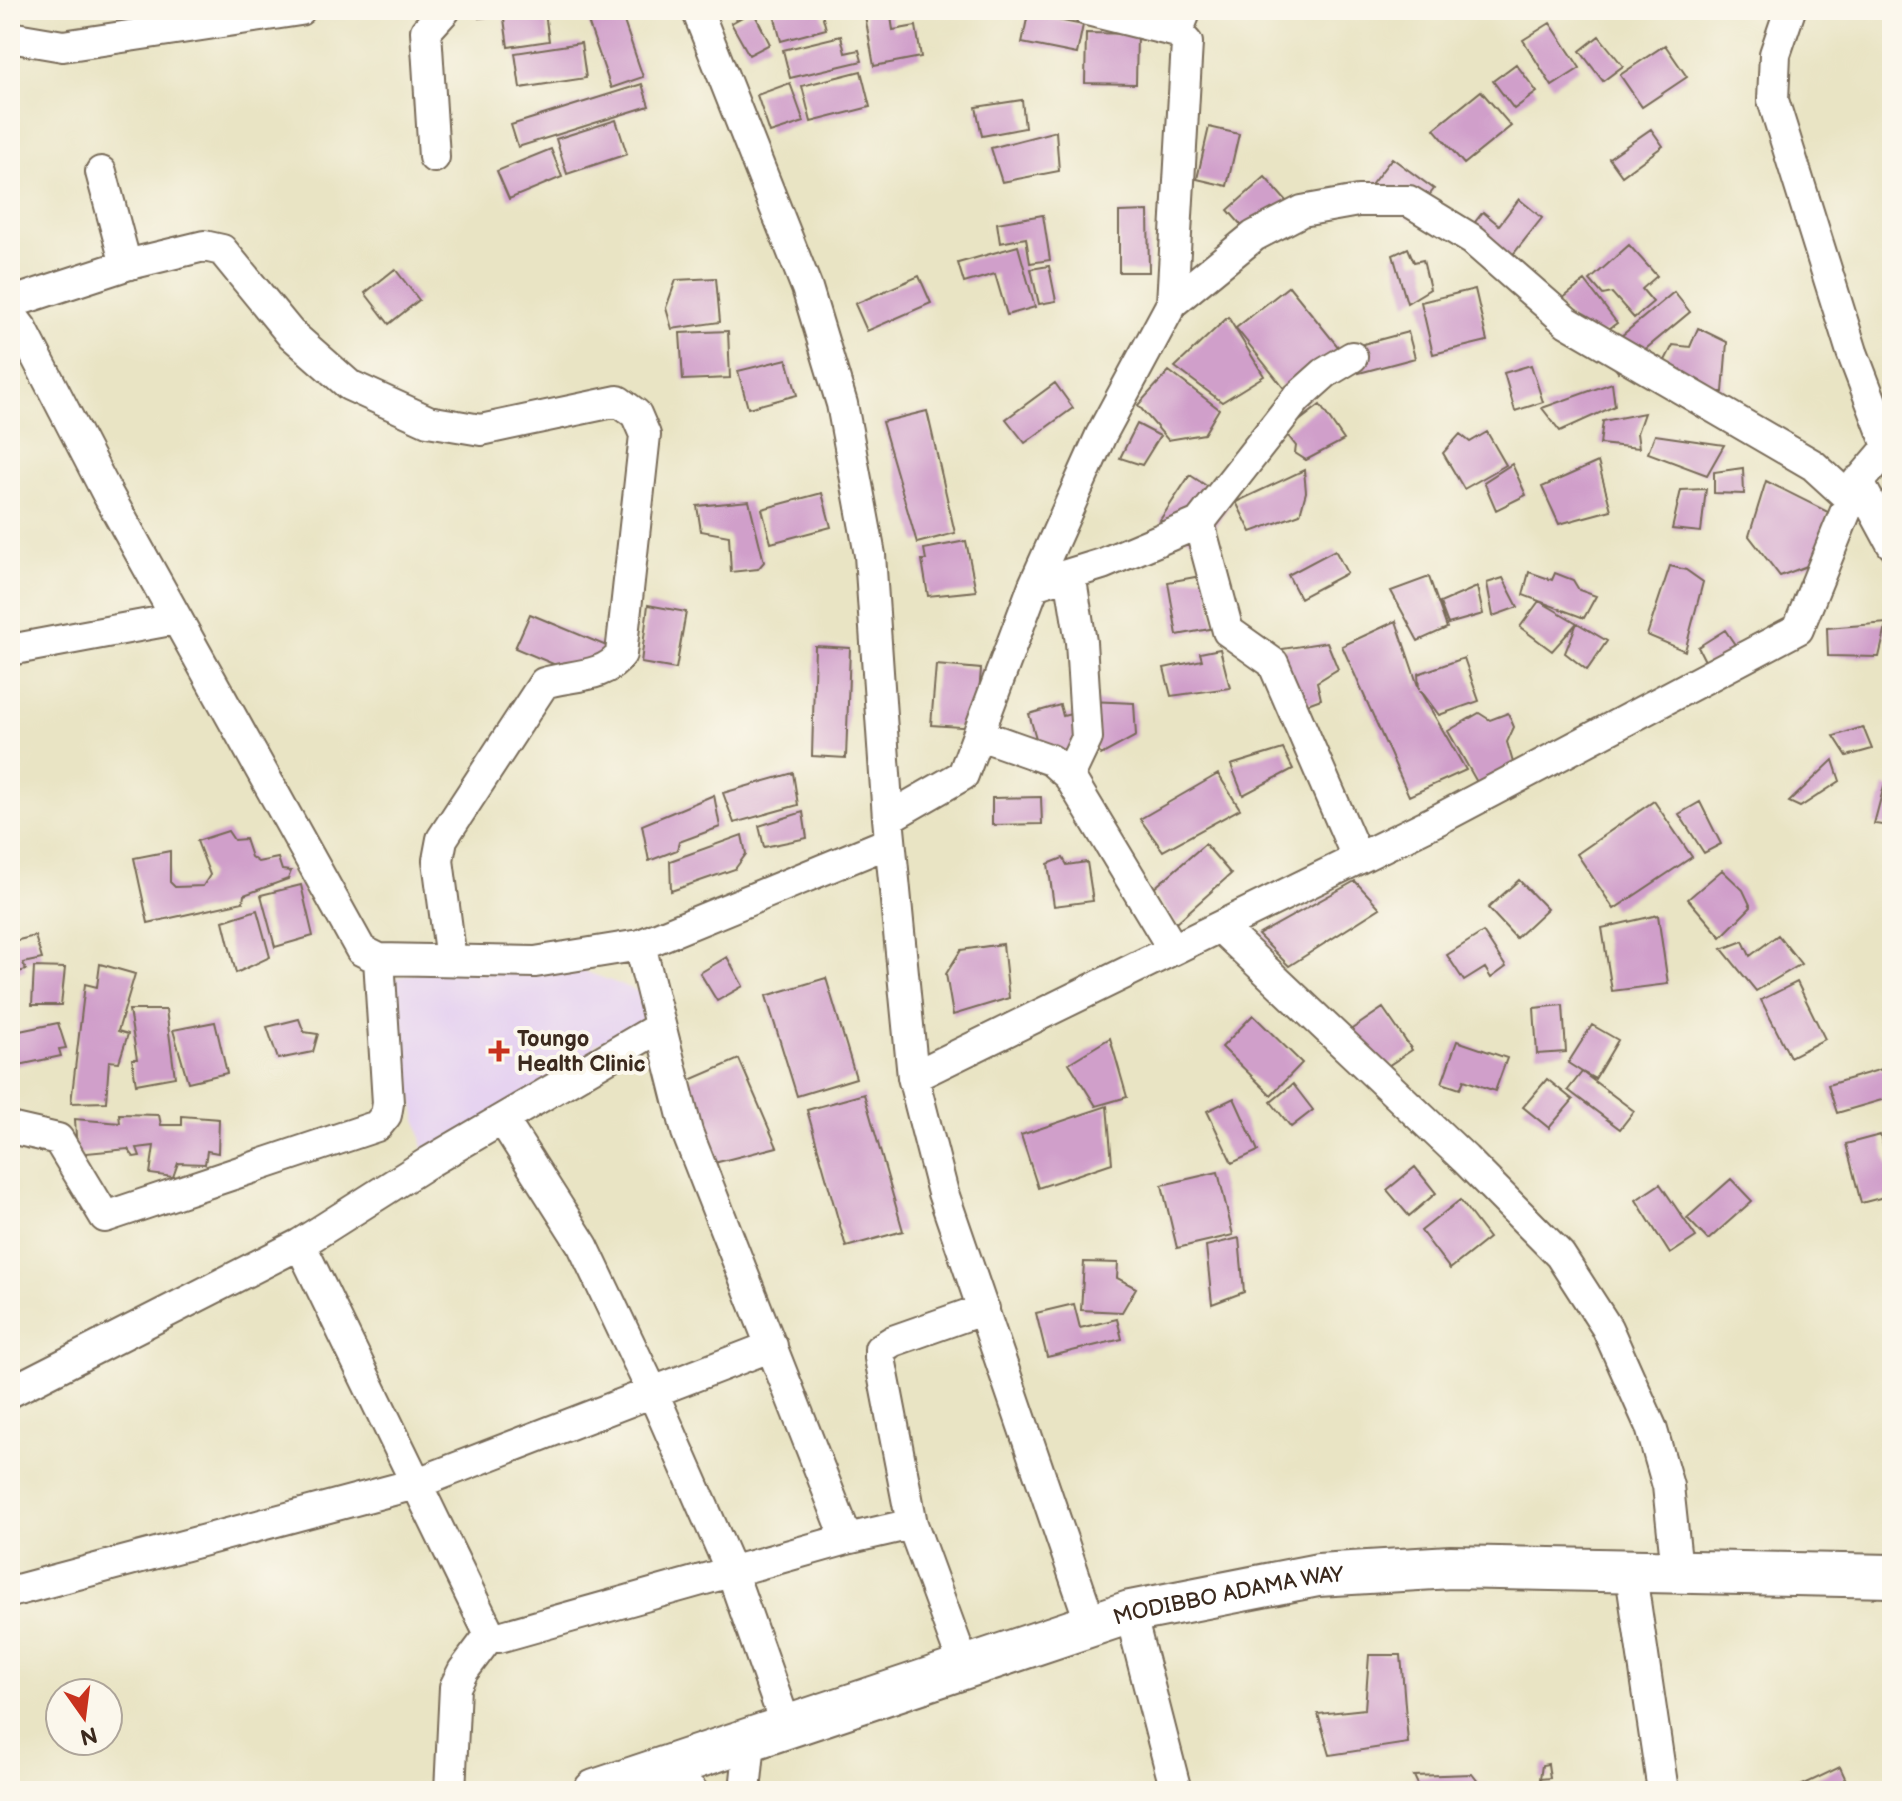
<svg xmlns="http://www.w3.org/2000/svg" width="1902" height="1801" font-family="'Balsamiq Sans',sans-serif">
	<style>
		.built { fill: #e6d3f0 }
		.building { fill: #d09fca }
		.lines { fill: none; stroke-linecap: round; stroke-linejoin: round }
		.street-casing { stroke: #786b58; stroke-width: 34 }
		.secondary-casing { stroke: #786b58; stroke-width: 46 }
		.street { stroke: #fff; stroke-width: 30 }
		.secondary { stroke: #fff; stroke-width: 42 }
		.poi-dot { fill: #c8321e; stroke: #fbf7ec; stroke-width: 3 }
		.labels { text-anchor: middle; stroke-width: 8; stroke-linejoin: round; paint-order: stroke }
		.poi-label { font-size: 22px; font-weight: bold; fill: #3b2a1e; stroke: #fbf7ec; text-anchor: start }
		.street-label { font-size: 22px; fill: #3b2a1e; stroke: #fbf7ec }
	</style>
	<rect width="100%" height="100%" fill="#fbf7ec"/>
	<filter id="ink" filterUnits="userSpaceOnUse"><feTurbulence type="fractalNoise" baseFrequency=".0125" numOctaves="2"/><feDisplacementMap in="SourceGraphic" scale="16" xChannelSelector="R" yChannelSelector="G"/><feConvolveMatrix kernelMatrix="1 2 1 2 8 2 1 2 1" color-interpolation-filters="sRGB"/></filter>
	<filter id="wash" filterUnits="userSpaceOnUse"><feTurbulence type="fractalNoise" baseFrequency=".006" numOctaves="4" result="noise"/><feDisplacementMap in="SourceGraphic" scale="32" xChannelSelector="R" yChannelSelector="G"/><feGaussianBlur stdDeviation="1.8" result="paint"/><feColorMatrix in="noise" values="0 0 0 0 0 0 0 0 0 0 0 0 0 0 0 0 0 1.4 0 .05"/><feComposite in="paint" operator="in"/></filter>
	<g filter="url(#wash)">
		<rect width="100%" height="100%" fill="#e9e4c4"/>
		<path class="built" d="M520,947L643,993L650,1019L594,1045L598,1057L425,1157L388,980Z"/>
		<g id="blocks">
			<path class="building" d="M478,10H522V12L479,18Z
				M584,10H620L643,77L611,88Z
				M821,10L826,29L781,41L773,11Z
				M864,10H890L893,30L916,26L921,57L874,66Z
				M753,11L770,44L749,55L731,23Z
				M545,13L549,41L508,47L504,19Z
				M1028,14L1083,25L1077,54L1022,43Z
				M1550,23L1580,68L1552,86L1523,40Z
				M1086,33L1137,34L1136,84L1085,83Z
				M841,36L845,53L859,50L862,61L790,78L783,50Z
				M1599,36L1623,66L1603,81L1580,51Z
				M581,43L586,78L520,88L515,53Z
				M1665,45L1687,77L1642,107L1620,75Z
				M1516,64L1537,92L1514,109L1493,81Z
				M861,71L870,107L811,122L802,86Z
				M790,83L804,122L770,133L757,95Z
				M642,84L649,106L518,147L511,125Z
				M1481,91L1511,126L1464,164L1434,129Z
				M1022,100L1025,128L982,136L976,107Z
				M616,120L627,154L567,174L556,139Z
				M1209,127L1239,134L1227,186L1197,179Z
				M1651,129L1663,146L1622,176L1609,158Z
				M1056,131L1059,171L1002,182L991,148Z
				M551,149L562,177L509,199L497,171Z
				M1392,158L1434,189L1410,220L1368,189Z
				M1265,177L1293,209L1256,242L1228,210Z
				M1519,199L1542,218L1503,267L1464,236L1483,212L1499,225Z
				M1148,211L1149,272H1119V212Z
				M1043,215L1050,260L1030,263L1026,238L1000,243L997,223Z
				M1629,245L1657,276L1642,289L1653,302L1634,318L1612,293L1603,295L1590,280Z
				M1018,246L1035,307L1007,315L995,274L964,283L958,263Z
				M1408,248L1414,262L1423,260L1430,289L1407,303L1393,255Z
				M1049,266L1056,301L1039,304L1031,269Z
				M395,269L419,300L389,324L365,293Z
				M919,276L931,303L867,331L855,304Z
				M716,278L720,322L672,329L666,308L676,280Z
				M1585,281L1617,323L1589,343L1558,302Z
				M1289,286L1352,364L1298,406L1236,328Z
				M1475,289L1487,341L1433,354L1421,302Z
				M1674,292L1690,312L1618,372L1602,352Z
				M1228,317L1264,376L1222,402L1175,367Z
				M1698,328L1727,342L1723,392H1706L1660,370L1673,345L1690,347Z
				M728,331L730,378L683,380L680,333Z
				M1408,332L1415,358L1359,373L1352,347Z
				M787,359L797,395L748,408L738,371Z
				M1531,365L1543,402L1515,411L1504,373Z
				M1169,371L1219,409L1204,434L1168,440L1138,405Z
				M1055,383L1073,408L1025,443L1006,419Z
				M1612,383L1615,406L1560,431L1542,408Z
				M1320,405L1344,440L1306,460L1295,453L1296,446L1285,432Z
				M927,411L955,533L917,543L882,422Z
				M1644,413L1637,433L1639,448L1600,444L1603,421Z
				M1137,424L1160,436L1142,465L1120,458Z
				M1487,432L1506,465L1464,489L1443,453L1460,434L1470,442Z
				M1655,435L1724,445L1707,475L1648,453Z
				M1598,462L1611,510L1559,524L1542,487Z
				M1512,464L1526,495L1496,510L1484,482Z
				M1743,468L1744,494L1714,493V472Z
				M1304,470L1306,492L1300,514L1251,532L1236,502Z
				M1190,475L1231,502L1201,547L1160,520Z
				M1766,481L1828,512L1823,560L1780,576L1749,536Z
				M1706,489L1701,532L1672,529L1681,490Z
				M822,493L831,527L771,543L762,509Z
				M749,501L764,562L758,569L731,572L729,536L701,531L697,506Z
				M966,541L976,591L928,596L922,560H926L924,549Z
				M1335,550L1347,573L1300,598L1288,575Z
				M1670,566L1686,570L1703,582L1685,651L1647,635Z
				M1529,572L1552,580L1555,573L1573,580L1579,590L1596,596L1584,618L1523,595Z
				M1206,575L1215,628L1177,635L1168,582Z
				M1429,577L1447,628L1418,641L1391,591Z
				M1503,578L1518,607L1493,616L1487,583Z
				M1477,587L1483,614L1448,624L1440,603Z
				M1539,601L1577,623L1607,641L1587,670L1565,653L1577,623L1552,651L1520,627Z
				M648,605L686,612L676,669L641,663Z
				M530,614L609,647L594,681L515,648Z
				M1396,621L1419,689L1418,674L1464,658L1479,701L1439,715L1421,691H1420L1466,770L1409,796L1342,646Z
				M1887,623L1879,657L1828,656L1827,628Z
				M1725,630L1740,652L1710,671L1698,647Z
				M1327,642L1338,669L1317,682L1321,699L1302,706L1276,650Z
				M815,646L850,648L846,758L812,756Z
				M1220,649L1230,688L1171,696L1164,668L1202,660L1200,653Z
				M936,665L981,669L976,728L931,725Z
				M1089,701L1134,703L1136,736L1101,755L1091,740Z
				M1060,705L1063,716L1079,712L1078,748L1042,759L1029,714Z
				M1479,713L1490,720L1508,713L1514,727L1507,742L1514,766L1478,784L1448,731Z
				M1863,727L1872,749L1847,756L1834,736Z
				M1283,749L1293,769L1243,795L1231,765Z
				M1833,760L1840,781L1800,807L1789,802Z
				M793,773L798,805L734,823L723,793Z
				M1218,774L1240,809L1163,851L1140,819Z
				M1884,786L1892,789V826L1874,824Z
				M714,795L720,827L679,842L677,850L649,861L642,825Z
				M1041,797L1042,824L992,825V798Z
				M1654,801L1692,857L1614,909L1577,854Z
				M1700,802L1721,844L1704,853L1679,814Z
				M803,812L807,838L764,847L759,826Z
				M228,831L234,840L245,839L251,857L258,862L278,858L282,870L291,871L288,879L244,895L243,902L148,923L134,858L170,851V882L175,887L203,886L210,875L197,841Z
				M742,835L746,854L735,869L671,891L670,861Z
				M1205,844L1231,874L1176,923L1152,890Z
				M1063,858L1067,865L1087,862L1093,901L1054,906L1048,864Z
				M1722,870L1743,890L1751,907L1721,937L1688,899Z
				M1519,880L1547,909L1516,938L1488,908Z
				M1355,881L1380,908L1289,966L1258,935Z
				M301,885L313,936L275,947L261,895Z
				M257,910L270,957L236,973L223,921Z
				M1658,915L1668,984L1612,991L1602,928Z
				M1483,932L1506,967L1491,978L1485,968L1464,981L1447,955Z
				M1778,935L1801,964L1756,991L1722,949L1743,941L1750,956Z
				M35,936L42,959L23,963L26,970L10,974V942Z
				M1003,944L1009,998L953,1015L946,974L961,950Z
				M727,957L743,986L717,1001L700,973Z
				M100,964L135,974L118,1031L128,1034L119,1062L109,1061L106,1102L71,1103L85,984L97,987Z
				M34,967L65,968L61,1005H32Z
				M826,978L856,1078L797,1096L766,996Z
				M1797,982L1825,1039L1790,1057L1761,1000Z
				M1563,1005L1566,1052L1537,1054L1534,1008Z
				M1383,1008L1412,1050L1374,1075L1346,1033Z
				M129,1010H166L175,1077L136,1084L132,1059H137Z
				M1253,1015L1302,1063L1271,1095L1222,1047Z
				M299,1019L304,1032L318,1034L313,1052L278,1059L267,1027Z
				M215,1022L227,1073L188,1082L173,1030Z
				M58,1023L66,1048L59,1049L61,1056L10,1067V1033Z
				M1592,1025L1618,1040L1595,1079L1582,1072L1634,1111L1620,1129L1568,1090L1582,1072L1568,1063Z
				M1110,1038L1127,1097L1096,1106L1069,1063Z
				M1457,1041L1507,1058L1495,1091L1464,1080L1460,1089L1442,1083Z
				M739,1059L777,1147L714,1163L681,1084Z
				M1892,1066V1097L1837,1113L1828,1085Z
				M1547,1079L1573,1100L1549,1128L1523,1107Z
				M1293,1084L1313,1110L1291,1127L1271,1102Z
				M864,1094L903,1231L846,1247L807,1110Z
				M1234,1098L1258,1151L1232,1163L1207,1111Z
				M1107,1106L1112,1163L1038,1188L1021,1135Z
				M119,1114L159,1115L161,1125H182V1116L219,1119L218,1153L207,1151L205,1164L178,1163L173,1177L150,1174L154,1146L137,1148L140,1156L134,1157L128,1149L77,1154L75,1119L120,1123Z
				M1892,1128V1146H1891L1887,1129Z
				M1880,1135L1892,1179V1195L1861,1203L1846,1144Z
				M1415,1167L1436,1193L1409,1216L1387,1190Z
				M1218,1172L1233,1235L1177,1248L1162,1185Z
				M1731,1179L1752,1201L1708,1240L1687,1218Z
				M1660,1184L1696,1237L1670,1254L1636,1200Z
				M1460,1200L1489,1238L1450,1269L1421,1231Z
				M1239,1238L1244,1292L1212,1304L1206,1246Z
				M1084,1262L1118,1263L1117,1278L1136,1288L1122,1312L1081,1310Z
				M1074,1304L1080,1328L1117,1319L1122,1339L1047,1357L1036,1313Z
				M1369,1655H1401L1408,1743L1330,1755L1318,1714L1365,1709Z
				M1548,1764L1550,1778L1540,1779L1542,1765Z
				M1840,1767L1851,1791H1790Z
				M1472,1774L1479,1783L1488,1784L1490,1791H1421L1414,1776Z"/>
		</g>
	</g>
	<g filter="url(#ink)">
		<use href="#blocks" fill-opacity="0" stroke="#786b58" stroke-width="2"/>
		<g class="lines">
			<defs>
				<path id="street" d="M697,10L807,288L842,404L870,555L888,818L913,1077L943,1193L1091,1624
					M1087,10L1177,32
					M1790,10L1775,54L1773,100L1852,352L1888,446
					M10,37L63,46L300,10
					M434,157L426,31L445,10
					M126,265L204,246L222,250L290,333L349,385L428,421L481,430L618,401L636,414L645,435L621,654C606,678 569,675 544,683L442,839L438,860L451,960
					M10,303L126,265L101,172
					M1172,303L1187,43L1177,32L1186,10
					M10,313L22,329L107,493L361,950L379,959L535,962L640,945L890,842
					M1858,481L1892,544
					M1199,523L1228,631L1273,663L1358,859
					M1034,585L1102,564L1199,523L1297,398L1325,373L1352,357
					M10,650L176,619
					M980,735L1051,760L1069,776L1173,949
					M1069,776L1087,738L1081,642L1070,574
					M888,818L963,775L1034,585L1101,435L1172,303L1254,236L1302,211L1358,201H1409L1473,240L1567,322L1813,465L1847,496L1892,443
					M1220,927L1465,1159L1560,1255L1607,1328L1651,1427L1668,1486L1677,1570
					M640,945L687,1132L847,1539
					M913,1077L1441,818L1798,629L1858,481
					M503,1120L583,1246L653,1393L732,1573L786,1726
					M10,1128L58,1139L105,1217L377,1126L386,1115L388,1103L379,959
					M300,1244L490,1635L499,1637L847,1539L912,1524
					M10,1392L300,1244L429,1162L660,1027
					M1630,1568L1663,1791
					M10,1592L415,1484L772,1346
					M1130,1612L1176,1791
					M964,1666L912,1524L880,1358V1349L893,1341L984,1309
					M664,1771L692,1791
					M450,1791L455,1687L463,1671L490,1635
					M745,1791L750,1741"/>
				<g id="secondary">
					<path id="s1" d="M595,1791L1130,1612L1318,1575L1451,1567L1892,1576"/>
				</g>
			</defs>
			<use href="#street" class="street-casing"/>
			<use href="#secondary" class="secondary-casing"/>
			<use href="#street" class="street"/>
			<use href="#secondary" class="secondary"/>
		</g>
	</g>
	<path class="poi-dot" d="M495 1039h8v8h8v8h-8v8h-8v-8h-8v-8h8z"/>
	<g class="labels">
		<g class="poi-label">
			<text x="517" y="1046">Toungo<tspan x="517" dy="25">Health Clinic</tspan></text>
		</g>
		<g class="street-label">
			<text dy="8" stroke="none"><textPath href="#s1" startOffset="664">MODIBBO ADAMA WAY</textPath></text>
		</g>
	</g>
	<rect width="1902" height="1801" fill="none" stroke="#fbf7ec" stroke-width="40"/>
	<g transform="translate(84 1717) rotate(166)"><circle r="38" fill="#fbf7ec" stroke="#aea59a" stroke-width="2"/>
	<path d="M0-6L14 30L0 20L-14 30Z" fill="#c8321e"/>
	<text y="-12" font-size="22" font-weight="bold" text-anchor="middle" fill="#3b2a1e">N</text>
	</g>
</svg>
